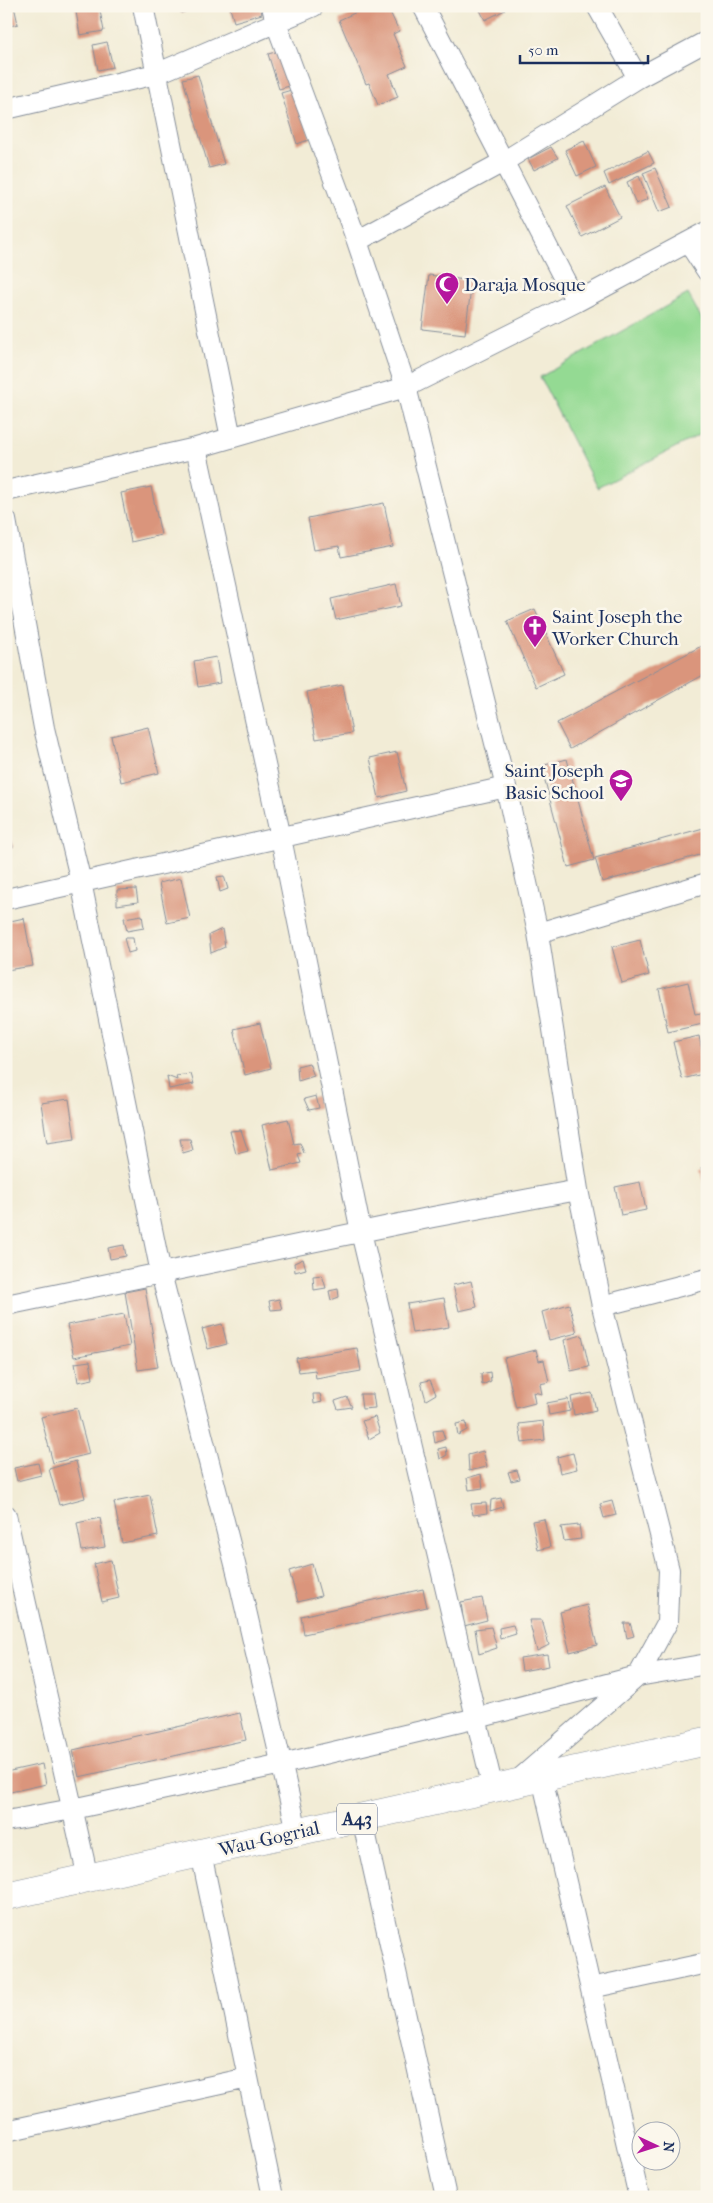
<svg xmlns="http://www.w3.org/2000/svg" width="713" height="2203" font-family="'IM FELL French Canon',serif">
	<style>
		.green { fill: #94da93; stroke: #588478 }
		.building { fill: #da957b }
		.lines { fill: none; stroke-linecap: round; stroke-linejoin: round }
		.street-casing { stroke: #868e9a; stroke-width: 22 }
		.primary-casing { stroke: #868e9a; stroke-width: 29 }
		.street { stroke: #fff; stroke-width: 20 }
		.primary { stroke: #fff; stroke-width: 28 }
		.labels { text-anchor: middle; stroke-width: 5; stroke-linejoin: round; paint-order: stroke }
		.shield { fill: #fbf7ec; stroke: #5e6b89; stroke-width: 1 }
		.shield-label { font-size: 18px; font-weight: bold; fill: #1b2f5e }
		.poi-label { font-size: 19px; fill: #1b2f5e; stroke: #fbf7ec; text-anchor: start }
		.street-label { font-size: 19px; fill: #1b2f5e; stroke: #fbf7ec }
	</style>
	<rect width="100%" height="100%" fill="#fbf7ec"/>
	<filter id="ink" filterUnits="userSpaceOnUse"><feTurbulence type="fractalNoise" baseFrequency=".02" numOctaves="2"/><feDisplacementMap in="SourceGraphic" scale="10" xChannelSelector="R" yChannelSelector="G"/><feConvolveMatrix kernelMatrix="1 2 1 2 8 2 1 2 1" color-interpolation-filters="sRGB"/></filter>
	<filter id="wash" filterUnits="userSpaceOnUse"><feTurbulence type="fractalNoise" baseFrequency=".0096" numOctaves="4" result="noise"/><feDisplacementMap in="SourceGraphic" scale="20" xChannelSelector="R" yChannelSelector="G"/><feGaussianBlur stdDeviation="1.12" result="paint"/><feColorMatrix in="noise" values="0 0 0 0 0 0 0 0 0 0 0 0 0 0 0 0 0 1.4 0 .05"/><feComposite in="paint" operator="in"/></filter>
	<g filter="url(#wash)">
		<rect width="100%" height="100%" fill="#f2ecd6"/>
		<path class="green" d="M688,294L707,328V431L597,488L540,377Z"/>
		<g id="blocks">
			<path class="building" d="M14,6L18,24L6,27V8Z
				M75,6H99L104,31L80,35Z
				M179,6H200V7L181,13Z
				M235,6H260L262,14L234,22L230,8Z
				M370,6H396L390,12L399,31L393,34L407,66L389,74L398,97L378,105L369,83L366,84L339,20Z
				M478,6H503L505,10L485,20Z
				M107,42L113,67L98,70L93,45Z
				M283,50L293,85L279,89L268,54Z
				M198,75L224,164L209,168L183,79Z
				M295,89L311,139L297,144L281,93Z
				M584,141L596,167L577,176L565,150Z
				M551,147L558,158L534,170L528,159Z
				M648,151L654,163L609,185L604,173Z
				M655,168L672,207L659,212L643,173Z
				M639,176L648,199L636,204L627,182Z
				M605,187L620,217L582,237L567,206Z
				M429,275L472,281L465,334L422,329Z
				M151,487L161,535L131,542L121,493Z
				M384,503L393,547L341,557L339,546L314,550L308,518Z
				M396,584L401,606L336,620L331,599Z
				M535,609L564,674L536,687L507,621Z
				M707,643V673L570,749L557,723Z
				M216,657L220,683L198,687L194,661Z
				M343,685L352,733L316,739L307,692Z
				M148,727L159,773L121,782L111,736Z
				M397,752L406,791L379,798L370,758Z
				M567,759L594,860L568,867L541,766Z
				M707,827V853L602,882L595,858Z
				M9,830L13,847L6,850V831Z
				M224,876L228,889L220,892L217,877Z
				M181,878L190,918L167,923L159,883Z
				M136,889L138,902L117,905V890Z
				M142,915L144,928L127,931L124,918Z
				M24,918L33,966L6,970V922Z
				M222,929L225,947L211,953L209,935Z
				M124,938H133L135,951L128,953Z
				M640,940L649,975L622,983L612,947Z
				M688,982L695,1014L707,1012V1023L668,1032L659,989Z
				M260,1023L271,1068L245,1075L234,1029Z
				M699,1036L707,1073L682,1079L673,1042Z
				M309,1063L314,1076L298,1081L297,1066Z
				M191,1074L194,1084L169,1089L167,1076L177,1080L176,1076Z
				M316,1096L319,1108L309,1110L304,1099Z
				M69,1099L75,1139L47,1143L41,1103Z
				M288,1119L294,1144L300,1143L304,1153L298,1155L301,1163L272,1170L262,1125Z
				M241,1130L248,1151L236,1154L230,1131Z
				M180,1139H190L193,1150L183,1153Z
				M707,1166V1191H706L701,1168Z
				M640,1182L646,1210L621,1215L615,1187Z
				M124,1245L126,1256L110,1259L108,1248Z
				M303,1259L306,1269L295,1272L294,1263Z
				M322,1275L326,1288L314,1290L313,1276Z
				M471,1281L477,1307L459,1311L453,1285Z
				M145,1288L158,1367L138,1370L125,1292Z
				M338,1289L339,1297L331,1300L329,1291Z
				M444,1298L449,1327L412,1333L407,1304Z
				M279,1299L282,1309L271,1310L269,1301Z
				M569,1304L577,1333L549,1340L542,1312Z
				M124,1314L130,1346L74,1357L67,1325Z
				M222,1324L227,1344L208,1349L202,1329Z
				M582,1335L589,1367L571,1371L564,1340Z
				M357,1348L361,1371L316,1379L315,1370L299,1372L296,1358Z
				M536,1350L539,1361L544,1360L549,1382L540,1384L542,1394L533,1392L535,1403L516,1408L504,1358Z
				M90,1361L93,1379L78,1382L75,1363Z
				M490,1372L491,1381L482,1385L481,1374Z
				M430,1380L436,1394L426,1400L421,1382Z
				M592,1393L596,1410L574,1415L571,1397Z
				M313,1394H320L322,1402L314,1404Z
				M360,1394H373L375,1408L362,1409Z
				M347,1397L352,1407L338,1409L335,1401Z
				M568,1399L570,1411L549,1415L547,1403Z
				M77,1408L89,1454L53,1463L41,1417Z
				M375,1417L380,1433L369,1439L362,1421Z
				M543,1421L545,1440L522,1443L519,1424Z
				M466,1422L467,1430L458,1435L456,1424Z
				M442,1430L445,1439L435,1443L433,1431Z
				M446,1447L447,1455L440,1459L438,1449Z
				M483,1451L487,1467L469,1471L468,1455Z
				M573,1453L577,1469L560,1473L557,1457Z
				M76,1461L85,1498L59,1505L49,1469Z
				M38,1463L41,1475L17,1481L14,1468Z
				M517,1470L520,1479L511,1481L508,1472Z
				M481,1474L483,1488L469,1490L467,1478Z
				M150,1495L158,1536L122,1543L114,1502Z
				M501,1498L503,1507L490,1511L491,1500Z
				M612,1501L616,1515L604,1518L600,1504Z
				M486,1503L487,1513L473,1515L471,1504Z
				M100,1518L105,1547L82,1551L77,1523Z
				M544,1519L550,1547L538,1550L532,1521Z
				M579,1525L581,1539L564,1541L561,1527Z
				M111,1560L119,1598L102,1602L94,1564Z
				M312,1564L321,1596L298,1602L289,1571Z
				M423,1589L427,1607L304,1634L301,1616Z
				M482,1598L487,1620L464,1626L461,1602Z
				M587,1605L597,1645L570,1652L560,1612Z
				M529,1620H542L549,1645L537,1651Z
				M624,1623H630L634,1636L627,1638Z
				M513,1625L516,1634L500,1639L499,1628Z
				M491,1627L497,1648L479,1654L475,1629Z
				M547,1654L549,1666L522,1671L520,1658Z
				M240,1713L246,1740L79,1777L73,1750Z
				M42,1764L46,1784L6,1793V1772Z"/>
		</g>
	</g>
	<g filter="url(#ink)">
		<use href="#blocks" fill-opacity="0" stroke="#868e9a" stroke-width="1"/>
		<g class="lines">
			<defs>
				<path id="street" d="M143,6L231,438
					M272,6L276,23L357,241L406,387L506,787L538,933L578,1190L602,1306L669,1570L667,1623L638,1676L516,1782
					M423,6L576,302
					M597,6L638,78
					M6,109L156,74L314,6
					M357,241L503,162L638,78L707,41
					M688,242L707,271
					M196,448L281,838L361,1232L493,1789
					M6,491L196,448L406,387L576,302L707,232
					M6,520L44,728L81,882L161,1273L238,1576L297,1831
					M6,899L506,787
					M538,933L707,883
					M6,1305L433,1217L578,1190
					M602,1306L707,1279
					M6,1515L88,1878
					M542,1778L639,2197
					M362,1818L446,2197
					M6,1821L73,1809L282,1764L477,1718L638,1676L707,1664
					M201,1853L273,2197
					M591,1988L707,1963
					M6,2131L248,2078"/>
				<path id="primary" d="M6,1896L707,1741"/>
			</defs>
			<use href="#street" class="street-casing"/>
			<use href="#primary" class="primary-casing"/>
			<use href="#street" class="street"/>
			<use href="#primary" class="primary"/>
		</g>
	</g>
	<defs>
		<symbol id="mosque-pin" viewBox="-11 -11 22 30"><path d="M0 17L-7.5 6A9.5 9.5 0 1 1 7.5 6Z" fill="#b5179e" stroke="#fbf7ec"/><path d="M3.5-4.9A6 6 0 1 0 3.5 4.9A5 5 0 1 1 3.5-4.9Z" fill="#fff"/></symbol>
		<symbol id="church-pin" viewBox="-11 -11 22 30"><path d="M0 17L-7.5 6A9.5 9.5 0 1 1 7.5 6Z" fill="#b5179e" stroke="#fbf7ec"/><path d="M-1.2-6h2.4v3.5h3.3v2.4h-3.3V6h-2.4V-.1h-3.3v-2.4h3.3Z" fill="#fff"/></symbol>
		<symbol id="university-pin" viewBox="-11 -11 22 30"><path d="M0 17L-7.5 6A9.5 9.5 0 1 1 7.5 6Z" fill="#b5179e" stroke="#fbf7ec"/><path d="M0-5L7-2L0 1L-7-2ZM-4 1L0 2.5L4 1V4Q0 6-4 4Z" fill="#fff"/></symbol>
	</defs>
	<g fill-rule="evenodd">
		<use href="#mosque-pin" x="433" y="270" width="28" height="38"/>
		<use href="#church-pin" x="521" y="613" width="28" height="38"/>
		<use href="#university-pin" x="607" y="767" width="28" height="38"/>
	</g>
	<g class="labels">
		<rect class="shield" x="337" y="1803.5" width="40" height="31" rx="4"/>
		<g class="shield-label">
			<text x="357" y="1825">A43</text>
		</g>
		<g class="poi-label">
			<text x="464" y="291">Daraja Mosque</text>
			<text x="552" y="623">Saint Joseph the<tspan x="552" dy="22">Worker Church</tspan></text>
			<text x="604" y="777" text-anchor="end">Saint Joseph<tspan x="604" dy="22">Basic School</tspan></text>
		</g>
		<g class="street-label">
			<text transform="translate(269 1838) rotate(-13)" y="7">Wau-Gogrial</text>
		</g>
	</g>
	<rect width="713" height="2203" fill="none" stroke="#fbf7ec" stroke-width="25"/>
	<g transform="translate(656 2146) rotate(94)"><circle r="24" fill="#fbf7ec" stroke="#a1a7b3"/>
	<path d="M0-4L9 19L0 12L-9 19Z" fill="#b5179e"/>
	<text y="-8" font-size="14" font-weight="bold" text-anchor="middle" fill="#1b2f5e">N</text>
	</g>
	<path d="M520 55v8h128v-8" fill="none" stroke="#1b2f5e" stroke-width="2.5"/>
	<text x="528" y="55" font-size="15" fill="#1b2f5e" stroke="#fbf7ec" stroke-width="4" paint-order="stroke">50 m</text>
</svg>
